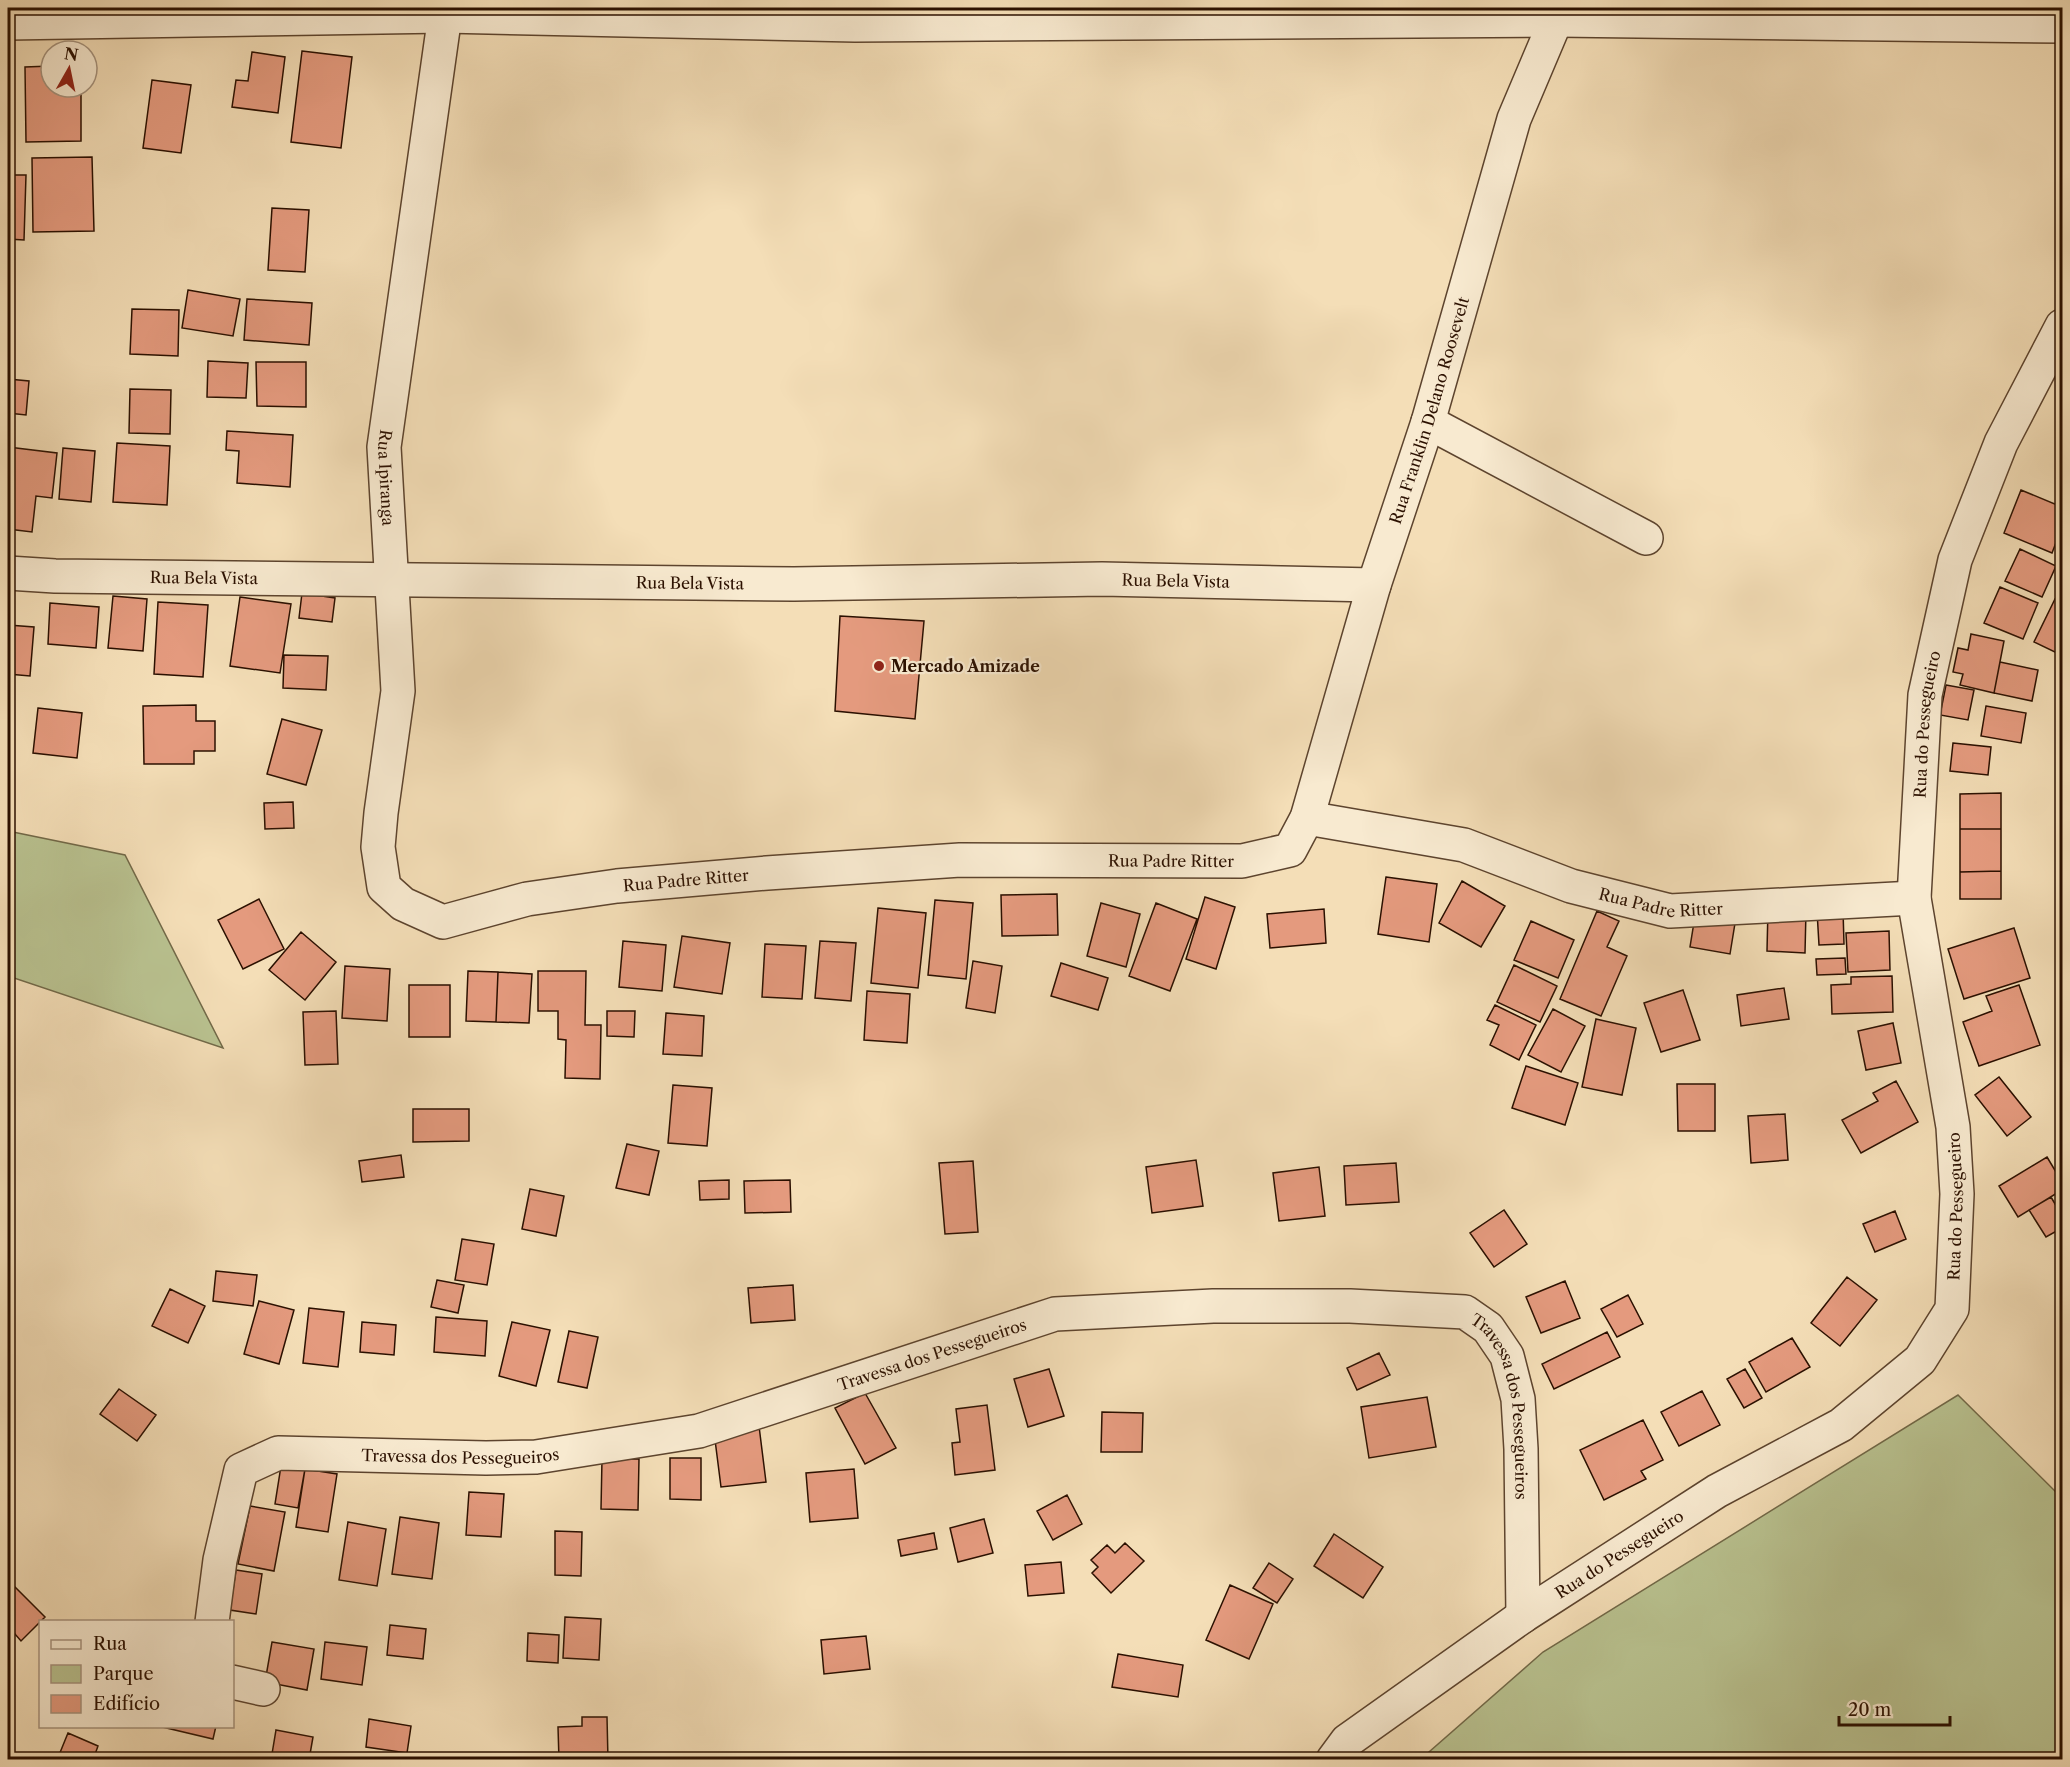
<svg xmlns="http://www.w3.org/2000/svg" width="2070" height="1767" font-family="'Libre Caslon Text',serif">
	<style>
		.green { fill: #b9c290; stroke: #726948; stroke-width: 1.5 }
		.building { fill: #e49a7e; stroke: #2b1000; stroke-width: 1.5 }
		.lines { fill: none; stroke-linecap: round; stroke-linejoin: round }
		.minor-casing { stroke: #5d442e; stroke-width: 36 }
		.minor { stroke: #f8ead0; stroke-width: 33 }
		.poi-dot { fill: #8f2418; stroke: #f8ead0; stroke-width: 2 }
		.labels { text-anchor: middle; stroke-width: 4.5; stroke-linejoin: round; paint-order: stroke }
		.street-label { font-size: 16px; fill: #2b1000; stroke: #f8ead0 }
		.poi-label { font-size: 16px; font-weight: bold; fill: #2b1000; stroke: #f8ead0; text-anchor: start }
	</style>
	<rect width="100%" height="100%" fill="#f4deb7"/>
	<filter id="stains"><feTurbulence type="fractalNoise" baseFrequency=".00333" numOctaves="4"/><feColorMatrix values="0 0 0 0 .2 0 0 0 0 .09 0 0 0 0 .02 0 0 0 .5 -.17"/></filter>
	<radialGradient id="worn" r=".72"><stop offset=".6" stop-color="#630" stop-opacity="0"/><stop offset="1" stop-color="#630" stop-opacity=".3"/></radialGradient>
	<path class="green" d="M8,831L125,855L223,1048L8,976Z
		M1958,1395L2062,1498V1759H1421L1543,1652Z"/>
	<path class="building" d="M302,51L352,57L341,148L291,142Z
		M252,52L285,57L278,113L232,107L236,80L248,81Z
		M8,62H9V122H8Z
		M51,66V87H81V141L26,142L25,67Z
		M152,80L191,85L181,153L143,148Z
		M92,157L94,231L33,232L32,158Z
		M8,175H26L24,240L8,239Z
		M272,208L309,210L305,272L268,270Z
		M188,290L240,299L233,336L182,328Z
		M247,299L312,303L309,345L244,340Z
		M132,309L179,310L178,356L130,354Z
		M208,361L248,363L246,398L207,397Z
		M256,362H306V407L257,406Z
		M8,379L29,381L26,415L8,413Z
		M130,389L171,390L170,434L129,433Z
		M227,431L293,435L290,487L237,483L239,451L226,450Z
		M117,443L170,446L167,505L113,502Z
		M8,447L57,453L52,498L36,496L32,532L8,529Z
		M63,448L95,451L91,502L59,499Z
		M2021,490L2062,507V527L2052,553L2004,533Z
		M2020,549L2056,566L2042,597L2005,581Z
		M2000,587L2038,603L2023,639L1984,623Z
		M302,593L335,598L332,622L299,618Z
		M113,596L147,599L143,651L108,648Z
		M240,597L291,604L280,673L230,666Z
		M2055,599L2062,602V646L2059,654L2034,642Z
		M158,602L208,605L203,677L154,674Z
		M50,603L99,607L96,648L48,644Z
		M840,616L924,621L915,719L835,711Z
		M8,625L34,627L30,676L8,674Z
		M1971,634L2004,641L1994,693L1960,685L1963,674L1953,672L1958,648L1968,650Z
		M284,655L328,656L326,690L283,688Z
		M2000,662L2038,670L2032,701L1994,693Z
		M1946,685L1974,690L1968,720L1940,715Z
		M196,705V721H215V751H194V764H144L143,706Z
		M1986,706L2026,713L2021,743L1981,736Z
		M38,708L82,713L77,758L33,753Z
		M282,719L322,730L306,785L267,774Z
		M1953,743L1991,747L1988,775L1950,771Z
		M2001,793V829H1960V794Z
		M293,802L294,828L265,829L264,803Z
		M1960,829H2001V871L1960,872Z
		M2001,871V899H1960V872Z
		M1386,877L1437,884L1429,942L1378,934Z
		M1462,881L1505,906L1481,947L1439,923Z
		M1057,894L1058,935L1002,936L1001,895Z
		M1205,897L1235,907L1216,969L1186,959Z
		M259,899L284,949L243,969L218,920Z
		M935,900L973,903L966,979L928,975Z
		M1101,903L1140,914L1126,967L1087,956Z
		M1156,903L1197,919L1170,991L1129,976Z
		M878,908L926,913L918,988L871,983Z
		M1324,909L1326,943L1270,948L1267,914Z
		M1768,909L1806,911L1805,953L1767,951Z
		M1696,910L1736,917L1730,954L1690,947Z
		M1843,910L1844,944L1819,945L1817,911Z
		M1597,911L1619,921L1607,947L1627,956L1601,1016L1560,999Z
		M1531,921L1574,940L1558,978L1514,960Z
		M2014,928L2030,978L1964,999L1948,949Z
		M1889,931L1890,970L1848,972L1846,933Z
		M301,932L336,962L305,1000L269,970Z
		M682,936L730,943L722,994L674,987Z
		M623,941L666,945L662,991L619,987Z
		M820,941L856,943L851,1001L815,998Z
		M765,944L806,946L802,999L762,997Z
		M1845,958L1846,974L1817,975L1816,959Z
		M973,961L1002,966L995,1013L966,1008Z
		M1061,963L1108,978L1098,1010L1051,996Z
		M1514,965L1557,986L1540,1022L1497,1002Z
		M345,966L390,969L387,1021L342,1018Z
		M468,971L498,972L496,1022L466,1021Z
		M538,971H586L585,1025H601L600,1079L565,1078L566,1040L558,1039V1011H538Z
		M498,972L532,974L529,1023L496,1022Z
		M1892,976L1893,1012L1832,1014L1831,985L1851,984V977Z
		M409,985H450V1037H409Z
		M2019,985L2040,1045L1979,1066L1963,1022L1992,1011L1986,996Z
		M1784,988L1789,1019L1741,1026L1737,995Z
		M1683,990L1700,1040L1661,1052L1644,1003Z
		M867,991L910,994L907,1043L864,1040Z
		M1495,1005L1536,1025L1519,1060L1490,1045L1499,1025L1487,1020Z
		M1553,1009L1585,1026L1561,1072L1528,1055Z
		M336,1011L338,1064L305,1065L303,1012Z
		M607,1011H635L634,1037L607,1036Z
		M666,1013L704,1016L702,1056L663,1054Z
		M1596,1019L1636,1028L1622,1095L1582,1087Z
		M1893,1023L1901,1063L1866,1070L1858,1031Z
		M1526,1066L1578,1083L1565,1125L1512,1108Z
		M1999,1077L2031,1117L2007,1136L1975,1095Z
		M1896,1081L1918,1122L1861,1153L1842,1120L1878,1101L1873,1093Z
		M1677,1084H1715V1131H1678Z
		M673,1085L712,1088L707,1146L668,1143Z
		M413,1109H469V1141L413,1142Z
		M1785,1114L1788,1160L1751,1163L1748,1116Z
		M627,1144L659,1151L649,1195L616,1188Z
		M401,1155L404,1177L362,1182L359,1161Z
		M2047,1157L2062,1182V1190L2018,1217L1999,1186Z
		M1196,1160L1203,1206L1152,1213L1146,1167Z
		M973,1161L978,1232L945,1234L939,1163Z
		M1396,1163L1399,1202L1346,1205L1344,1166Z
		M1319,1167L1325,1216L1279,1221L1273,1173Z
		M729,1180V1199L700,1200L699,1181Z
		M790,1180L791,1212L745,1213L744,1181Z
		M530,1189L564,1196L556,1236L522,1229Z
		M2051,1197L2062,1216V1228L2046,1237L2029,1210Z
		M1504,1210L1527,1244L1494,1267L1470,1233Z
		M1895,1211L1906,1239L1875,1252L1863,1224Z
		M462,1239L494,1244L487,1285L455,1280Z
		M216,1271L257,1275L253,1306L213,1301Z
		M1847,1277L1877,1300L1840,1346L1811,1323Z
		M437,1280L464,1285L458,1313L431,1307Z
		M1565,1281L1580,1318L1541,1333L1526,1297Z
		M793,1285L795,1320L751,1323L748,1288Z
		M170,1289L205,1306L188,1343L152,1326Z
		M1628,1295L1643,1324L1617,1337L1601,1309Z
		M259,1301L294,1310L279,1364L244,1354Z
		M309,1308L344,1312L338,1367L303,1363Z
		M436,1317L487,1321L485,1356L434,1352Z
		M362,1322L396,1325L394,1355L360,1352Z
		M512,1322L550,1330L536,1386L499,1376Z
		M569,1331L598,1337L587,1388L558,1382Z
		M1607,1332L1620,1357L1554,1389L1542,1364Z
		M1792,1338L1810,1367L1766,1392L1749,1362Z
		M1379,1353L1390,1375L1357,1390L1347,1368Z
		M1049,1369L1064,1416L1028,1427L1014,1379Z
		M1745,1369L1762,1398L1744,1408L1727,1379Z
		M119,1389L156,1415L137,1441L100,1414Z
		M1702,1391L1720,1425L1679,1446L1661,1412Z
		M865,1393L896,1448L865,1464L835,1408Z
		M1427,1397L1436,1447L1369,1458L1361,1407Z
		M987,1405L995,1470L955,1475L952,1443L960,1442L956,1409Z
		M1102,1412L1143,1413L1142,1452H1101Z
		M1643,1420L1663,1460L1641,1471L1646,1479L1604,1500L1580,1450Z
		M759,1426L766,1482L721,1487L714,1432Z
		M670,1458H701V1500L670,1499Z
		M602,1459H639L638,1510L601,1509Z
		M281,1466L305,1469L298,1508L275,1504Z
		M305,1469L337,1474L328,1532L296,1527Z
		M854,1469L858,1518L810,1522L806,1473Z
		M469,1492L504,1494L501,1537L466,1535Z
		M1067,1495L1082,1524L1053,1540L1037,1511Z
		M250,1506L285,1512L274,1571L238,1564Z
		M400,1517L439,1523L432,1579L392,1574Z
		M984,1519L993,1553L958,1562L950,1528Z
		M348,1522L386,1529L377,1586L339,1580Z
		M555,1531L582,1532L581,1576L555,1575Z
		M934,1533L937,1549L901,1556L898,1540Z
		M1334,1534L1383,1567L1363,1598L1314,1566Z
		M1125,1543L1144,1561L1111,1593L1092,1573L1098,1567L1091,1560L1107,1545L1115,1553Z
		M1061,1562L1064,1593L1028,1596L1025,1565Z
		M1269,1563L1293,1579L1277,1603L1253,1588Z
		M236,1570L262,1574L256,1614L230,1610Z
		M10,1582L45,1617L21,1641L8,1626V1585Z
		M1230,1585L1273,1604L1249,1659L1206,1640Z
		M565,1617L601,1619L599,1660L563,1658Z
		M390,1625L426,1629L423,1659L387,1655Z
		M528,1633L559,1635L558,1663L527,1661Z
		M866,1636L870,1669L824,1674L821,1640Z
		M272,1642L314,1649L307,1690L265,1682Z
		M325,1642L367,1647L362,1685L321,1679Z
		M1118,1654L1183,1665L1178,1697L1112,1687Z
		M582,1717H607L608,1760H559L558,1727L582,1726Z
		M369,1719L411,1726L407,1753L366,1747Z
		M158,1726H216L213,1739Z
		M276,1730L313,1737L309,1760H271Z
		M68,1733L98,1746L93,1760H57Z"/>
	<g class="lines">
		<defs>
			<g id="minor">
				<path id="s1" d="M446,8L384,447L398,691L381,813L378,847L384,887L403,904L443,922L527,899L617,886L767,873L960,860L1242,861L1290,850L1307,818L1374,585L1428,422L1514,119L1561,8"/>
				<path d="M8,23L445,16L855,25L1557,20L2062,26"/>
				<path d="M1428,422L1646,538"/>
				<path id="s2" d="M8,573L55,576L794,584L1102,579L1374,585"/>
				<path id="s3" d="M1307,818L1464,845L1571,886L1670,911L1914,898"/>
				<path id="s4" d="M212,1622L220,1560L241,1470L278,1453L486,1458L536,1457L699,1431L1055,1314L1213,1306H1350L1465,1312L1488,1328L1507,1356L1518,1399L1521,1449L1523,1616"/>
				<path d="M232,1682L263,1689"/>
				<path id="s5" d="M1333,1760L1347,1741L1523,1616L1717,1491L1841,1425L1920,1360L1952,1309L1957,1194L1953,1127L1914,898L1925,695L1955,560L2001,443L2062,326"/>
			</g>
		</defs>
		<use href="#minor" class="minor-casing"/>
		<use href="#minor" class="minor"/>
	</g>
	<circle class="poi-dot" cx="879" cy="666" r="6"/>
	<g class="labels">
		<g class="street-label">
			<text dy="6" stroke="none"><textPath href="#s1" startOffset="2270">Rua Franklin Delano Roosevelt</textPath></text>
			<text dy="6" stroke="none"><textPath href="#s1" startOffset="474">Rua Ipiranga</textPath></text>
			<text dy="6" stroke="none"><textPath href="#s2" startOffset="196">Rua Bela Vista</textPath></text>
			<text dy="6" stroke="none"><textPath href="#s2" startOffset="1168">Rua Bela Vista</textPath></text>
			<text dy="6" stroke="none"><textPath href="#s2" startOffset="682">Rua Bela Vista</textPath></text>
			<text dy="6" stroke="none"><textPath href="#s5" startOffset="1362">Rua do Pessegueiro</textPath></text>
			<text dy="6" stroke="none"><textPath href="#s1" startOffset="1688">Rua Padre Ritter</textPath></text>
			<text dy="6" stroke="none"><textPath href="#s1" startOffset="1202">Rua Padre Ritter</textPath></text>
			<text dy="6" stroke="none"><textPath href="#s3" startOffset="366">Rua Padre Ritter</textPath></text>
			<text dy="6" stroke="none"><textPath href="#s5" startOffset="876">Rua do Pessegueiro</textPath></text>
			<text dy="6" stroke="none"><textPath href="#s4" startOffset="864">Travessa dos Pessegueiros</textPath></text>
			<text dy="6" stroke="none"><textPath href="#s4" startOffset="1512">Travessa dos Pessegueiros</textPath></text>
			<text dy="6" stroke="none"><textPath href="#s4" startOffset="378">Travessa dos Pessegueiros</textPath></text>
			<text dy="6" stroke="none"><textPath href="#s5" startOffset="354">Rua do Pessegueiro</textPath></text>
		</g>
		<g class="poi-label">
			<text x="891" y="672">Mercado Amizade</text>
		</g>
	</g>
	<rect width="2070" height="1767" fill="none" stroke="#f4deb7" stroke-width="30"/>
	<rect x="9" y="9" width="2052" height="1749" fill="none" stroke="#2b1000" stroke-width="3"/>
	<rect x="15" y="15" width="2040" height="1737" fill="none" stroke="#2b1000" stroke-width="1.5"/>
	<rect x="39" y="1620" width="195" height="108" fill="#f8ead0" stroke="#a6937d" stroke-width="1.5"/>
	<rect x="51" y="1640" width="30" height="9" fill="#f8ead0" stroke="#a6937d" stroke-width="1.5"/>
	<text x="93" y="1650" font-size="18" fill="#2b1000">Rua</text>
	<rect x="51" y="1665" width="30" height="18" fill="#b9c290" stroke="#a6937d" stroke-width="1.5"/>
	<text x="93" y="1680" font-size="18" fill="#2b1000">Parque</text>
	<rect x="51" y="1695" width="30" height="18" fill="#e49a7e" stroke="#a6937d" stroke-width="1.5"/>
	<text x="93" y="1710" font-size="18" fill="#2b1000">Edifício</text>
	<g transform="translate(69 69) rotate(9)"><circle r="28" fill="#f8ead0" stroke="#a6937d" stroke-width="1.5"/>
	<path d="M0-4.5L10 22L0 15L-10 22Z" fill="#8f2418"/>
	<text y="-9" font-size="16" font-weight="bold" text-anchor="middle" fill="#2b1000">N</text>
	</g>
	<path d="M1839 1716v9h111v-9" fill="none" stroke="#2b1000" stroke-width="3"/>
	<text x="1848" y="1716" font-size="18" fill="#2b1000" stroke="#f8ead0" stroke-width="4.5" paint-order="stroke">20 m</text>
	<rect width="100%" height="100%" filter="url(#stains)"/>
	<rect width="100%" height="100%" fill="url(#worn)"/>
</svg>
